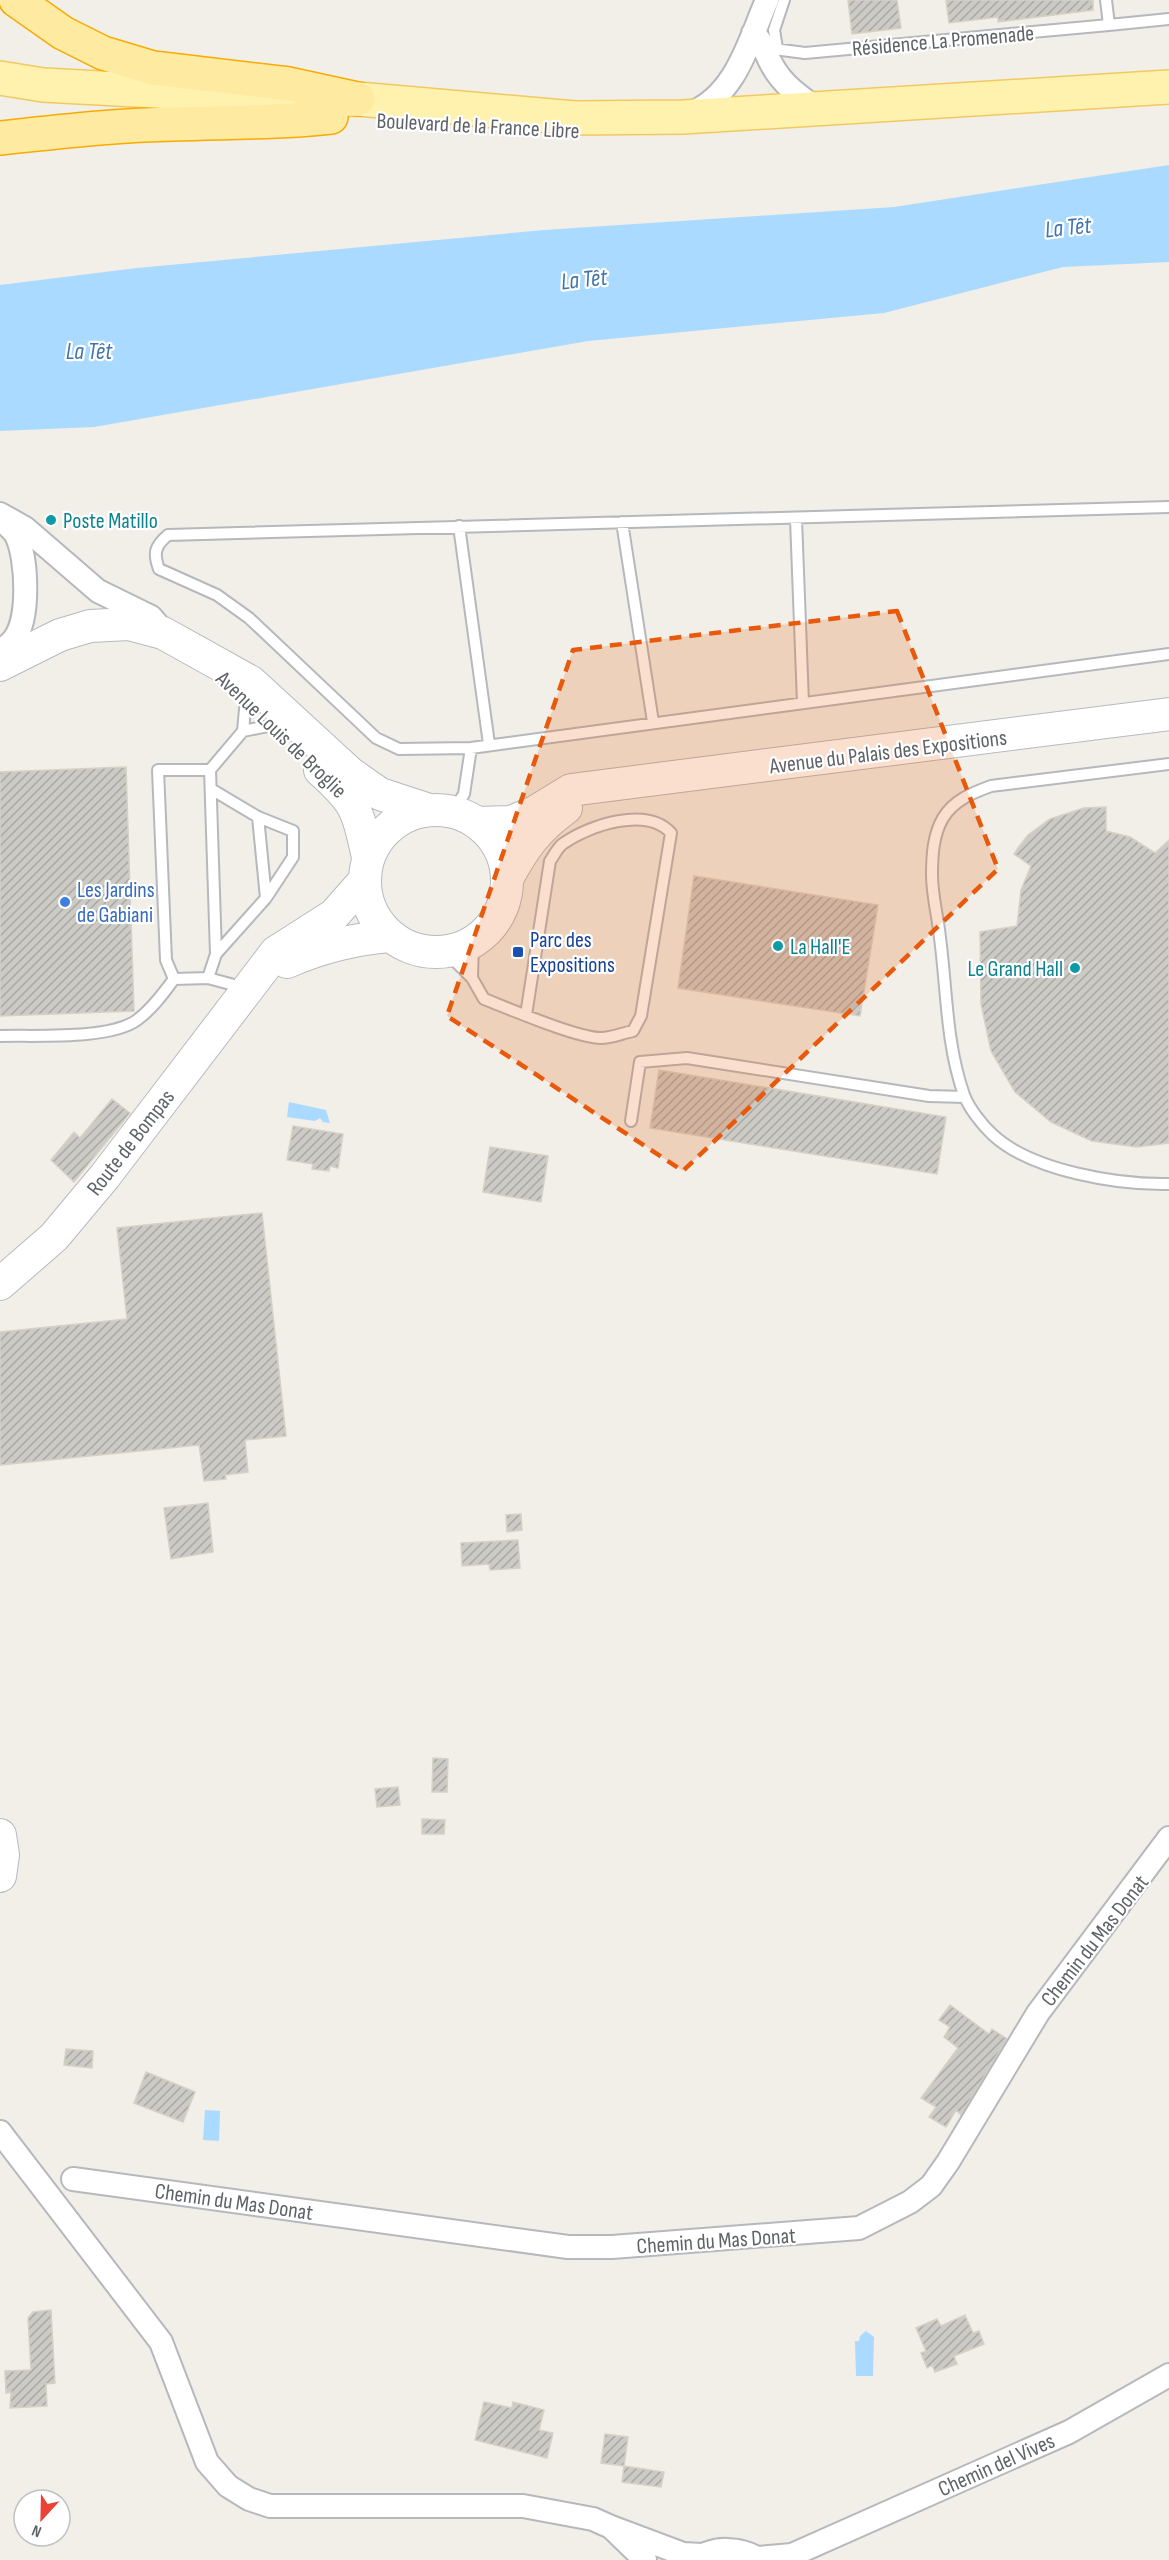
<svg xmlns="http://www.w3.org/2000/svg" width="1169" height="2560" font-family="'Sofia Sans Condensed',sans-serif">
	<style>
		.water { fill: #aadaff }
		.building { fill: url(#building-hatch); stroke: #d6d1c6; stroke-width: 1.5 }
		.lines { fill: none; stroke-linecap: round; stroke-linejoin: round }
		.service-casing { stroke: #b5b8bc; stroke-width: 14 }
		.minor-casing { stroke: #b5b8bc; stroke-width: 26 }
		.secondary-casing { stroke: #b6babf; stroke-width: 34 }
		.primary-casing { stroke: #f2c960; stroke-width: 36 }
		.trunk-casing { stroke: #f9ab00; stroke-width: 36 }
		.service { stroke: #fff; stroke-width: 10 }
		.minor { stroke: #fff; stroke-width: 22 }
		.secondary { stroke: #fff; stroke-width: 32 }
		.primary { stroke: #fff2af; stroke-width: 33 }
		.trunk { stroke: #feeaa1; stroke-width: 33 }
		.marked { fill: #e8590c; fill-opacity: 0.2; stroke: #e8590c; stroke-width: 4.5; stroke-dasharray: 12 8; stroke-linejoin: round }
		.culture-dot { fill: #0f9aa8; stroke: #fff; stroke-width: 2 }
		.shop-dot { fill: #3f7fe0; stroke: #fff; stroke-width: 2 }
		.transit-dot { fill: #1a4fb4; stroke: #fff; stroke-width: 2 }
		.labels { text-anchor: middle; stroke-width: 4.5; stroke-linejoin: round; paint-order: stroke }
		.street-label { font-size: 22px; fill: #5f6368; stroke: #fff }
		.culture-label { font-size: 22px; fill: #0d838f; stroke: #fff; text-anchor: start }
		.shop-label { font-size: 22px; fill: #366cbe; stroke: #fff; text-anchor: start }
		.transit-label { font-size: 22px; fill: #164399; stroke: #fff; text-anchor: start }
		.water-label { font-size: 24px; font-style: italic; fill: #4174aa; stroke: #fff }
	</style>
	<defs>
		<pattern id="building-hatch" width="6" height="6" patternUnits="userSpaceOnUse" patternTransform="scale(1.5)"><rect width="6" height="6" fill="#cccac5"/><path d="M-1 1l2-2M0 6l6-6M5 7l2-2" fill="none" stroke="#a9a8a4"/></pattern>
	</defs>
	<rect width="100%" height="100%" fill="#f1efe8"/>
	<path class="water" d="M1169,165V262L1063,267L884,313L588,341L94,427L0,431V285L137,268L544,230L894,207Z
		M289,1102L326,1110L330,1123L323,1122L320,1118L315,1121L287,1117Z
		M205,2110L220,2111L219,2141L203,2140Z
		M866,2331L874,2337L873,2376H856L855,2341H859L860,2336Z"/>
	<path class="building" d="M848,0H897L901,28L852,34Z
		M946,0H1093V10L998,22V17L949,23Z
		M126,767L134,1011L0,1016V772Z
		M1106,807V831L1130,837L1155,853L1169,840V1143L1137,1147L1092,1141L1051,1122L1015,1092L991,1051L981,1004L980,932L1017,926L1021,890L1031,866L1014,854L1018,848L1028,835L1050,819L1084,808Z
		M694,876L878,905L860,1016L678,988Z
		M659,1070L946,1117L937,1174L650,1128Z
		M112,1099L130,1113L74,1182L51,1160L74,1132L80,1138Z
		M293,1126L343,1134L338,1168L330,1166L329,1171L312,1169L313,1164L287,1160Z
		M490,1147L548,1156L541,1202L483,1192Z
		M262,1213L286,1436L245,1440L248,1472L225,1475L226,1479L204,1481L199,1445L0,1465V1332L127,1319L117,1228Z
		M208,1503L213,1552L171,1559L164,1508Z
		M521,1514L522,1530L507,1532L506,1515Z
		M518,1540L520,1568L490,1570L489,1564L462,1566L461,1543Z
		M433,1758L448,1759L447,1792H432Z
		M398,1787L400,1805L377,1807L375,1789Z
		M422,1819L445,1820L444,1834H422Z
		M950,2005L989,2034L992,2029L1007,2039L961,2115L956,2110L946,2127L929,2117L936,2107L921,2098L958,2048L944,2037L950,2027L939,2020Z
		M66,2049L93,2051L92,2068L64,2065Z
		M146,2072L195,2092L183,2122L134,2103Z
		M51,2310L55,2383L46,2384L47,2406L10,2408L11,2392L6,2393L5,2371L31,2370L28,2318L33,2312Z
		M965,2315L973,2333L979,2331L984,2344L954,2356L957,2364L935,2372L932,2365L927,2368L921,2353L926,2351L916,2328L937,2319L941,2326Z
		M484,2402L512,2408L513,2402L544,2410L539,2430L553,2433L547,2458L475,2440Z
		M605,2434L628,2437L624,2466L601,2463Z
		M624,2466L664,2472L661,2487L622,2482Z"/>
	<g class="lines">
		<defs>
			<path id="service" d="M1109,25L1169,19
				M766,48L805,53L1109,25L1106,0
				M777,48L774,30L784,0
				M1169,507L168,535C155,546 153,553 159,569L217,595L249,618L376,738L399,749L471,748L1169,654
				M796,519L803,703
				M622,522L653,722
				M459,526L489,744
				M243,731L273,725
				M1169,764L991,786C972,793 954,800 943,818C933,835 932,856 932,875C932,896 938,917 940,938C947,991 946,1044 964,1095C969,1108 982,1125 993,1135C1032,1171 1118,1185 1169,1184
				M210,770L243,731L246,698
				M211,789L258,817L293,831V857L266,898
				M453,811L464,794L471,748
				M446,952L472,978L473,942
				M216,954L266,898L258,817
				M472,978L484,999C510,1009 577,1038 601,1038C611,1038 623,1033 633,1031L641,1016L671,833C647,806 590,825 564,843C558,846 554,856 550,861L526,1015
				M174,979L166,960L158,770H210L216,954L208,978
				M174,979L208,978L245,988
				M0,1036C35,1035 110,1040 137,1020C151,1010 163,994 174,979
				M631,1121L640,1062L687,1058L929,1096L965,1097"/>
			<path id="minor" d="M753,33C766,45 764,52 772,65C782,84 799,96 816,108
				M689,114C736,96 749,41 767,0
				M0,514L25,528L98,591L151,617L157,624
				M0,651C4,648 11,644 14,639C30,619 27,559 17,537C14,530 6,525 1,519
				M0,2132L161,2342L207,2462L228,2486L249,2499L270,2506H523L593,2519L611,2527
				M73,2179L568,2247H612L859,2228L910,2202L931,2186L948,2162L1038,2013L1169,1838
				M758,2558L792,2555L1069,2432L1169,2375
				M645,2560L611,2527L683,2554L702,2555
				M695,2560C714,2546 740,2547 760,2560"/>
			<path id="secondary" d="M0,665L60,635L90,626L129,624L163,633L251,682L350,773L380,794L429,810
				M320,770C357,803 357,809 368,857
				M365 881a71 71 0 1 1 142 0a71 71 0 1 1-142 0Z
				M477,823L511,822L535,812L571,790L1169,714
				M507,879C524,847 537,829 566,808
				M287,962C321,947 352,939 390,936
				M0,1284L54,1237L105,1176L276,952L334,915L364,881
				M0,1835L3,1855L0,1876"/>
			<path id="primary" d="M0,78L43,85L324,100L358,99L575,118L683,117L1169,87"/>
			<path id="trunk" d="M16,0L63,33L103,53L153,68L289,84L358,99
				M0,138C58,132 116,125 174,124C227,122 278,123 331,117"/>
		</defs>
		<use href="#service" class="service-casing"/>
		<use href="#minor" class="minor-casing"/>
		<use href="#secondary" class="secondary-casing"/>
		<use href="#primary" class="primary-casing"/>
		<use href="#trunk" class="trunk-casing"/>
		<use href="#service" class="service"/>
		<use href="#minor" class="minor"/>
		<use href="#secondary" class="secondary"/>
		<use href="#primary" class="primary"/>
		<use href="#trunk" class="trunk"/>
	</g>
	<path class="marked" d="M897,611L998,869L683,1171L447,1016L573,650Z"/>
	<g class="culture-dot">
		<circle cx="51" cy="520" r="6"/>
		<circle cx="778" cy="946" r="6"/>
		<circle cx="1075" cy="968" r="6"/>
	</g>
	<circle class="shop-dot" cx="65" cy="902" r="6"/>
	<rect class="transit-dot" x="512" y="946" width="12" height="12" rx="3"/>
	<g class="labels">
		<g class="street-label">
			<text transform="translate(943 40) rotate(-5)" y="8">Résidence La Promenade</text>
			<text transform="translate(478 125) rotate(3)" y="8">Boulevard de la France Libre</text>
			<text transform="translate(282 734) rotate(44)" y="8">Avenue Louis de Broglie</text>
			<text transform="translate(888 751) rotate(-7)" y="8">Avenue du Palais des Expositions</text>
			<text transform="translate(130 1142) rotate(-52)" y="8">Route de Bompas</text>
			<text transform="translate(1094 1940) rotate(-52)" y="8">Chemin du Mas Donat</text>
			<text transform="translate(234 2201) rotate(8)" y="8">Chemin du Mas Donat</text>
			<text transform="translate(716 2240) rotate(-4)" y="8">Chemin du Mas Donat</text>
			<text transform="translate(996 2464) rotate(-24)" y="8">Chemin del Vives</text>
		</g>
		<g class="culture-label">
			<text x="63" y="528">Poste Matillo</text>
			<text x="790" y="954">La Hall'E</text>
			<text x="1063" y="976" text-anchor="end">Le Grand Hall</text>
		</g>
		<g class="shop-label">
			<text x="77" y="897">Les Jardins<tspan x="77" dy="25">de Gabiani</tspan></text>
		</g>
		<g class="transit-label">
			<text x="530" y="947">Parc des<tspan x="530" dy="25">Expositions</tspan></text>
		</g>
		<g class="water-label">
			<text transform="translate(1068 227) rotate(-6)" y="8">La Têt</text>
			<text transform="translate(584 279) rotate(-6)" y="8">La Têt</text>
			<text x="89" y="359">La Têt</text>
		</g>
	</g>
	<g transform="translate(42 2518) rotate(202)"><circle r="28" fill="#ffffff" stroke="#bfc1c3" stroke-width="1.5"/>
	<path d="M0-4.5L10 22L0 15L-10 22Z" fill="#ea4335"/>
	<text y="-9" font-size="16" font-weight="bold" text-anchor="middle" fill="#5f6368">N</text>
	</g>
</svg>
